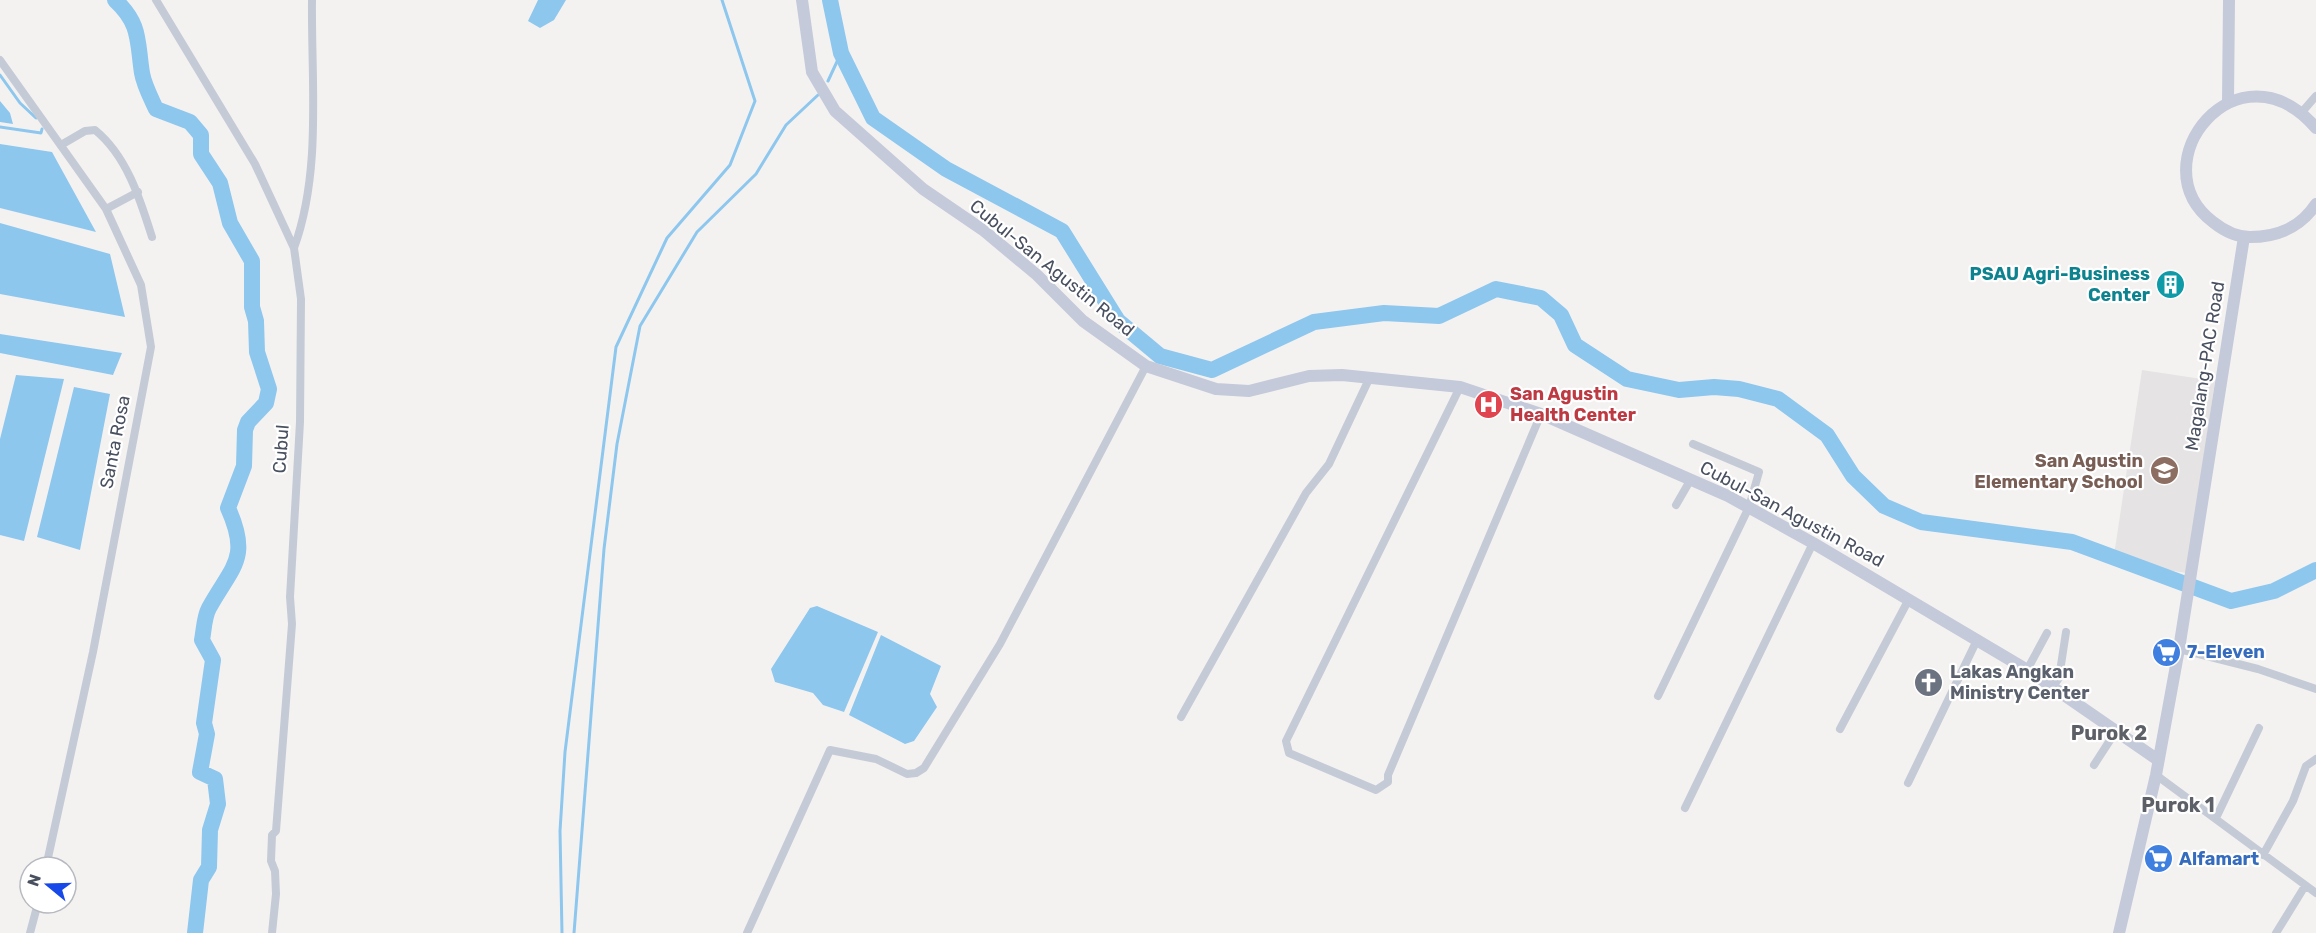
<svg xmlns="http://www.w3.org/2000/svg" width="2316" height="933" font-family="Rubik,sans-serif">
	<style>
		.education { fill: #e5e3e3 }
		.water { fill: #8dc7ee }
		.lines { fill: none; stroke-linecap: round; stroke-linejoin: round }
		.stream { stroke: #8dc7ee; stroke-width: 3 }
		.river { stroke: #8dc7ee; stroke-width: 16 }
		.street { stroke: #c5cbd6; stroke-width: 8 }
		.secondary { stroke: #c4cada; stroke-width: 12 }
		.labels { text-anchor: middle; stroke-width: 4.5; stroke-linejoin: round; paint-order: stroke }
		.street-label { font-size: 18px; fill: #49505f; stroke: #fff }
		.culture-label { font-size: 18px; font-weight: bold; fill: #0d838f; stroke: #fff; text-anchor: end }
		.health-label { font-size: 18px; font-weight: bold; fill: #be3a42; stroke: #fff; text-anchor: start }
		.education-label { font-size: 18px; font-weight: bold; fill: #785e54; stroke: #fff; text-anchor: end }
		.shop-label { font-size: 18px; font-weight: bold; fill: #366cbe; stroke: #fff; text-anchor: start }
		.worship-label { font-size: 18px; font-weight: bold; fill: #5b616d; stroke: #fff; text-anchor: start }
		.neighbourhood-label { font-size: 20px; font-weight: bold; fill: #5e6067; stroke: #fff }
	</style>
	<rect width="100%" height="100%" fill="#f4f2f1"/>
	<path class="education" d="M2142,370L2215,381L2187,573L2113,562Z"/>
	<path class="water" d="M538,0H566L554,20L540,28L528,21Z
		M0,101L10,113L13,124L0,122Z
		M0,144L52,152L96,232L0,208Z
		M0,223L110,254L125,317L0,294Z
		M0,334L122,353L113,375L0,353Z
		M16,375L64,379L24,541L0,535V439Z
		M74,387L110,394L80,550L37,537Z
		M817,606L878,632L844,712L823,705L813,693L775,682L771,669L810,608Z
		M881,635L941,666L930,694L937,707L914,741L905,744L849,715Z"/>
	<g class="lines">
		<path class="stream" d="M0,75L20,103L36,118
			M828,81L841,53
			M0,127L41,133L42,129
			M562,933L560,831L565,752L616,347L667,238L730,165L755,101L722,0
			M574,933L604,549L617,444L640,326L697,232L756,174L786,125L818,95"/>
		<path class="river" d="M115,0C141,24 137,41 142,73C144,85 151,98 156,109L190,122L201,135V154L220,183L230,223L252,261V307L256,321L257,352L269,389L266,403L248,422L245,430L244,466L228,508C251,559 232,566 209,608C204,617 204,630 202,640L213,660L204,723L207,734L200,772L215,779L218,804L210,830L209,867L201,880L195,933
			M830,0L841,53L873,118L946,169L1062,231L1118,321L1160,356L1212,370L1314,322L1384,313L1439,316L1496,289L1541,298L1561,315L1575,345L1627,379L1679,390L1714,387L1739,389L1778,399L1827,435L1853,476L1884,506L1921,522L2072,542L2231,601L2274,591L2316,570"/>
		<path class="street" d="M156,0L255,164L294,248L301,299L300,422L290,597L292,624L276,831L272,835L271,861L275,871L276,894L272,933
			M0,60L106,209L141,285L151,347L93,652L46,867
			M2302,112L2316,96
			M61,145L85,131L95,130C127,156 140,199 152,237
			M106,209L138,192
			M294,248C322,171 311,81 312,0
			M1460,387L1286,741L1289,753L1376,790L1388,782V775L1541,414
			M1676,505L1691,479
			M2179,649L2258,669L2316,689
			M2027,670L2047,633
			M2052,688L2059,678L2066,632
			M1658,696L1749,507L1759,472L1693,444
			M1181,717L1306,493L1329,464L1370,377
			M1840,729L1909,599
			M2094,765L2116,731
			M2156,775L2316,893
			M1908,783L1977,640
			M1685,808L1813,543
			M2216,818L2259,728
			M2263,855L2293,801L2306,766L2316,759
			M30,933L38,903
			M747,933L830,750L876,759L907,774L916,773L924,768L1000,644L1146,366
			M2276,933L2305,886"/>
		<path class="secondary" d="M802,0L812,72L835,111L923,189L983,230L1037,275L1083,321L1146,366L1216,389L1249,391L1309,376L1342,375L1460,387L1541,414L1728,496L1813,543L2029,671L2158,760
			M2228,102L2229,0
			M2316,128C2238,38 2137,164 2213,222C2223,230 2236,237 2250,237C2278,237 2300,228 2316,204
			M2119,933L2156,775L2179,649L2244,237"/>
	</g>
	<defs>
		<symbol id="building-disc" viewBox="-11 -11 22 22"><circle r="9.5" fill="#0f9aa8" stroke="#fff"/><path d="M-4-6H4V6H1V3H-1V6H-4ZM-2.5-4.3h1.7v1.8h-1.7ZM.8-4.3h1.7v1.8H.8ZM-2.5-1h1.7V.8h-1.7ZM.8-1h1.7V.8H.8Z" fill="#fff"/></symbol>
		<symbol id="hospital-disc" viewBox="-11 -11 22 22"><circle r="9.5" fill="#e0444e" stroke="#fff"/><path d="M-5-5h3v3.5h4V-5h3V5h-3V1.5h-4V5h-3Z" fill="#fff"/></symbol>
		<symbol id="school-disc" viewBox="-11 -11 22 22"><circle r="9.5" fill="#8d6e63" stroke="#fff"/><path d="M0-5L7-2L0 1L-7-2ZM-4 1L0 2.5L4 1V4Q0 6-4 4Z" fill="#fff"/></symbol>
		<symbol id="supermarket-disc" viewBox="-11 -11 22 22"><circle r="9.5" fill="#3f7fe0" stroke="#fff"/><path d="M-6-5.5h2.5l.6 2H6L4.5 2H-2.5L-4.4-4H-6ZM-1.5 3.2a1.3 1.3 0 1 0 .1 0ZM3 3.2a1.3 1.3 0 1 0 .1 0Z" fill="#fff"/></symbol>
		<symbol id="church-disc" viewBox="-11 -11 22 22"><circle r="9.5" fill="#6b7280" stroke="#fff"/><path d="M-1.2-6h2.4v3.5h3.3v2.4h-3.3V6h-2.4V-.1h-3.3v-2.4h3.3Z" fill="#fff"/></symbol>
	</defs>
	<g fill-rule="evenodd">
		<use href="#building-disc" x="2154" y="268" width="33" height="33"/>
		<use href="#hospital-disc" x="1472" y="388" width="33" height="33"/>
		<use href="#school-disc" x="2148" y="454" width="33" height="33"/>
		<use href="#supermarket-disc" x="2150" y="636" width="33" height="33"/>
		<use href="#church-disc" x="1912" y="666" width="33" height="33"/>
		<use href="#supermarket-disc" x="2142" y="842" width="33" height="33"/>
	</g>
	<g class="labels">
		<g class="street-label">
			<text transform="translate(1052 268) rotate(39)" y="6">Cubul-San Agustin Road</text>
			<text transform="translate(2205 366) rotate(-81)" y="6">Magalang-PAC Road</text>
			<text transform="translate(115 442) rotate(-79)" y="6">Santa Rosa</text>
			<text transform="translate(281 449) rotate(-86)" y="6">Cubul</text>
			<text transform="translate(1792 514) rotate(28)" y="6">Cubul-San Agustin Road</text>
		</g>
		<g class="culture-label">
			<text x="2150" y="280">PSAU Agri-Business<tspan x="2150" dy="21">Center</tspan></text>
		</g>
		<g class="health-label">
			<text x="1510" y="400">San Agustin<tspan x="1510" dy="21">Health Center</tspan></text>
		</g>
		<g class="education-label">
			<text x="2143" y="467">San Agustin<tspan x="2143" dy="21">Elementary School</tspan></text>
		</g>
		<g class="shop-label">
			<text x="2187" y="658">7-Eleven</text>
			<text x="2179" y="865">Alfamart</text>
		</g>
		<g class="worship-label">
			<text x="1950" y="678">Lakas Angkan<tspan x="1950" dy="21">Ministry Center</tspan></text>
		</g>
		<g class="neighbourhood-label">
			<text x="2109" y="740">Purok 2</text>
			<text x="2178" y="812">Purok 1</text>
		</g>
	</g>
	<g transform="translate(48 885) rotate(289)"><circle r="28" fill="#ffffff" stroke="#b6b9bf" stroke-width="1.5"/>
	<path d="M0-4.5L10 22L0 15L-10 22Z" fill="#1749e9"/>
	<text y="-9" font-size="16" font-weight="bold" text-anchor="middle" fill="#49505f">N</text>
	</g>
</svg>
